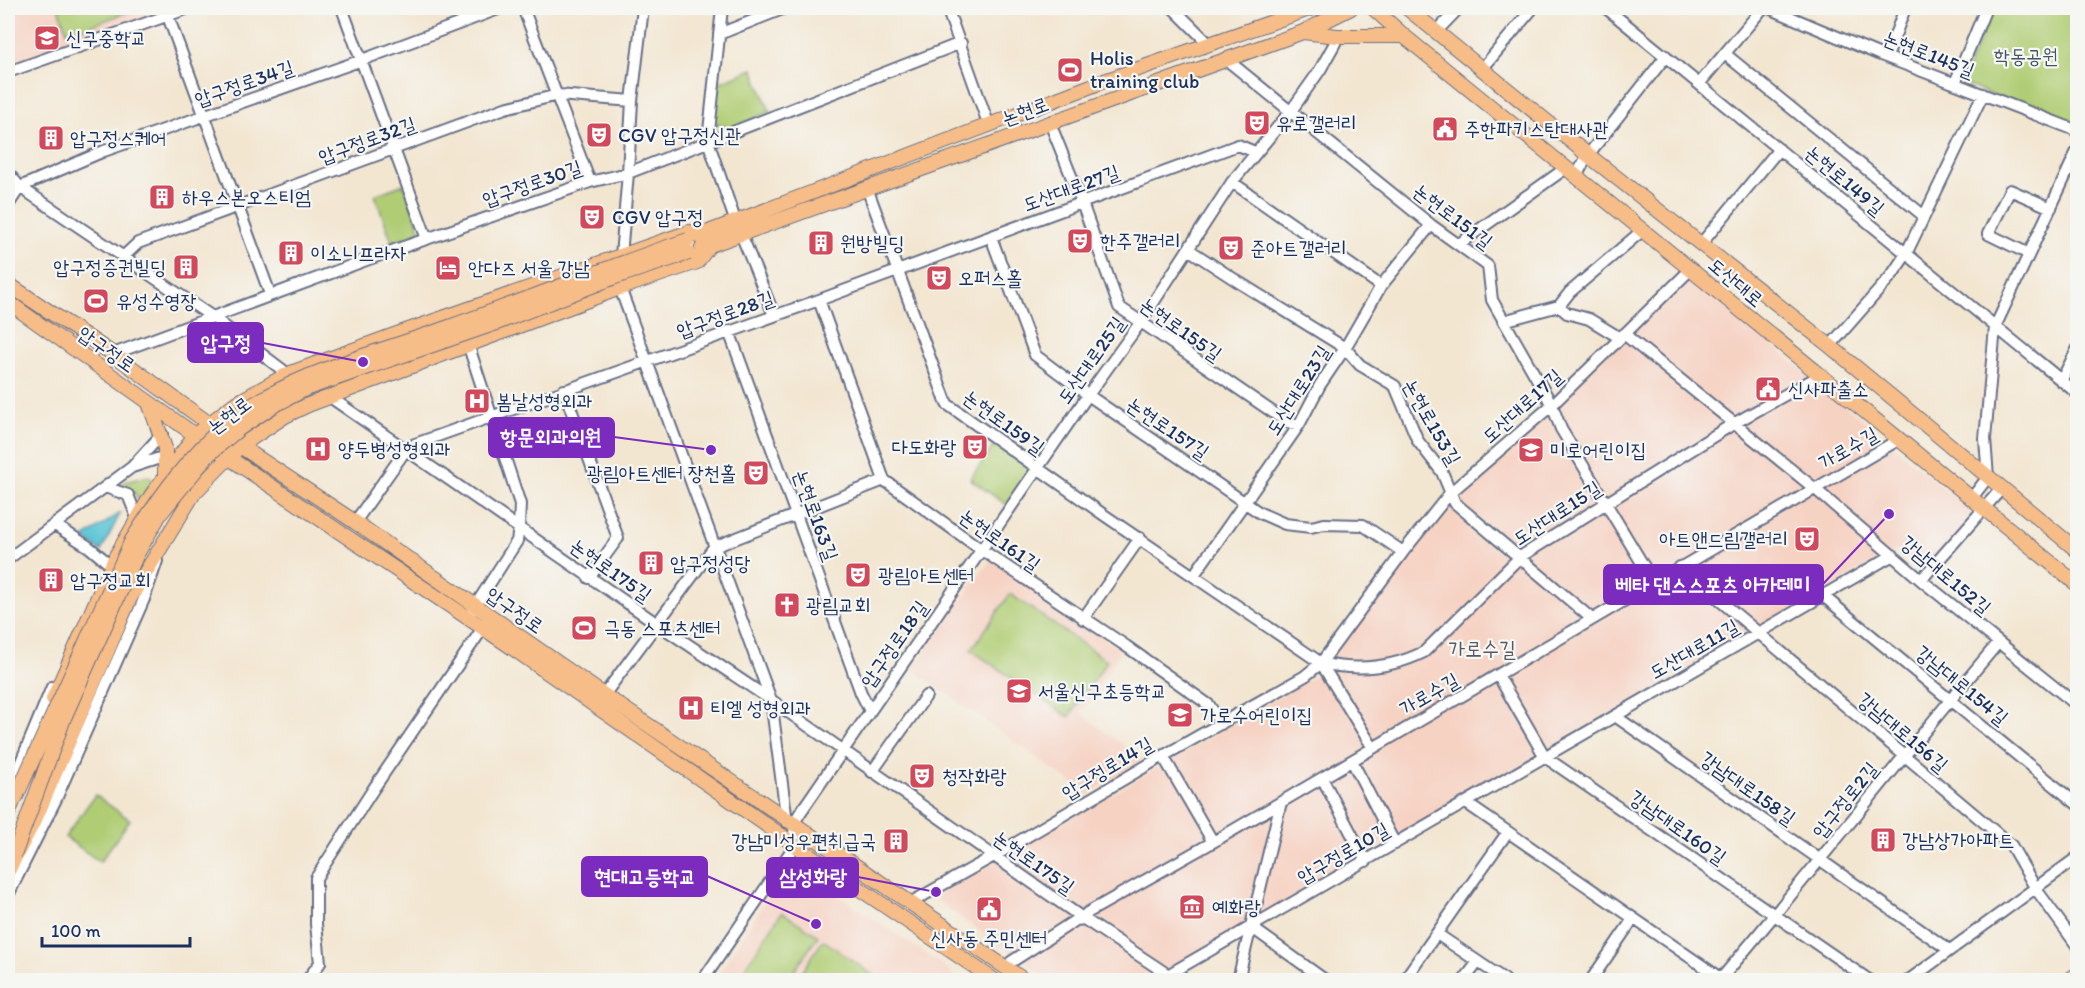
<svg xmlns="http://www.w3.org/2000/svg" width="2085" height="988" font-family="Itim,'Poor Story',sans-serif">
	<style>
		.built { fill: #f6d2c3 }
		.green { fill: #b0cd74; stroke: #667e69; stroke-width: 1.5 }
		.water { fill: #5bc5d6; stroke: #3b7a9a; stroke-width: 1.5 }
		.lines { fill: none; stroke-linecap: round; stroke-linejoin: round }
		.minor-casing { stroke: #676f86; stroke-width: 14 }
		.major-casing { stroke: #676f86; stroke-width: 16 }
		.minor { stroke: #fff; stroke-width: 10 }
		.major { stroke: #f7bd88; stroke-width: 14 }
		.major-bridge-casing { stroke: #676f86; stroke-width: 16; stroke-linecap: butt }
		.major-bridge { stroke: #f7bd88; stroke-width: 14 }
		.labels { text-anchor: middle; stroke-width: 4.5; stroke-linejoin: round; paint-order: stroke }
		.poi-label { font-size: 20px; fill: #1b2f5e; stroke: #f6f6f2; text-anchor: start }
		.street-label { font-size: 20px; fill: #1b2f5e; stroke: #f6f6f2 }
		.park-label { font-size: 20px; fill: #405664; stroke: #f6f6f2 }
		.neighbourhood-label { font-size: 21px; fill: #5a5862; stroke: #f6f6f2 }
		.leader { fill: none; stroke: #7b2cbf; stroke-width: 2 }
		.callout-dot { fill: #7b2cbf; stroke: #f6f6f2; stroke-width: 2 }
		.callout { fill: #7b2cbf; stroke: #7b2cbf; stroke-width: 2 }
		.callout-label { font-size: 21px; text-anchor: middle; font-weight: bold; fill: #fff }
	</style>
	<rect width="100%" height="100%" fill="#f6f6f2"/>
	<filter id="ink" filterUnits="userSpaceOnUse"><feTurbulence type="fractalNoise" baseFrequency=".0167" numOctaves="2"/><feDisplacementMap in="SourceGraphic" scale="12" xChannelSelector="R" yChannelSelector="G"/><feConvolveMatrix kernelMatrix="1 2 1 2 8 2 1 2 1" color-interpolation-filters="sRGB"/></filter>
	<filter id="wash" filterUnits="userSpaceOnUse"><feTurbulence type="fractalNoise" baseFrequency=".008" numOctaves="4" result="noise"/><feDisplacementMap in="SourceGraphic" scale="24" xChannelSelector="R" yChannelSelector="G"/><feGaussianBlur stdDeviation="1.35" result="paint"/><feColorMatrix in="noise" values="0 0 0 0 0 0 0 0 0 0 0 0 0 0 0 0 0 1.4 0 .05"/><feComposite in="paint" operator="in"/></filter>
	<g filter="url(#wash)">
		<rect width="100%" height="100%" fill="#f3e6d1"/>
		<path class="built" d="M8,8H164L165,9L8,66Z
			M1690,276L1976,515L1924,573L1896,550L1150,980H1049L933,898L1320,673L1435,516Z
			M991,559L1121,650L1081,713L1142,760L1088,794L912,669Z
			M803,872L947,968L953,975V980H714L779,880L786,873Z"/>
		<path class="green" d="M58,8H139L68,34Z
			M1993,8H2077V128L1961,83Z
			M753,69L770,112L728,129L713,121L718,83Z
			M404,184L421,232L392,242L375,195Z
			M996,443L1036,471L1010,507L970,479Z
			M148,476L153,480L139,502L134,492L117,488L125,482Z
			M1010,594L1107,661L1069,717L971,650Z
			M95,795L130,820L100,862L65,837Z
			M782,912L818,936L788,980H756L743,971Z
			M823,940L880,980H797Z"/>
		<path class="water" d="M121,512L101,551L84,538Z"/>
	</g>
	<g filter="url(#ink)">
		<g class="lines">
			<defs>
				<path id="minor" d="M165,8L270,294
					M342,8L427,239
					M523,8L590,182
					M722,8L708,141L736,223
					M947,8L989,126
					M1173,8L1209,44
					M1606,8L2078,394
					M1769,8L1878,54L2078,131
					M1436,32L1459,8
					M719,34L785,8
					M1725,54L1924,216
					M1887,57L1905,8
					M1227,60L1431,225L1488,266L1492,300L1552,405L1561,429L1654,583
					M1482,69L1533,8
					M8,72L189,8
					M1955,83L1986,8
					M1699,84L1763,8
					M1050,123L1082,203L1119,307L1287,422L1299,425
					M8,173L20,187L211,316L288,374
					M1576,176L1588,155L1666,56
					M1232,182L1381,286
					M867,188L947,404L1104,515L1321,663L1373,748
					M8,205L20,187L104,151L362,60L501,8
					M741,234L774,315
					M991,237L1035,355L1088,395L1260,513L1285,524L1311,527L1324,524L1363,525L1403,552
					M1459,244L1566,168
					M1701,244L1779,149
					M1188,249L1240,283L1345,348L1360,365L1395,386L1418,441L1442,472L1455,503L1592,619
					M2029,254L1988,234L2010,190L2051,208
					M124,256L138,243L505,108L558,95L632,101
					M621,256L628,173L632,101L643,8
					M620,288L771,700L787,822
					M819,300L884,480L982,550L1126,646L1209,705L1221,724
					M1559,306L1567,313L1589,319L1620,338
					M1503,321L1559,306L1570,292L1643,230
					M729,331L861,693L870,711
					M1624,334L1814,488L1921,580L2078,706
					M468,344L520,504L519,528L517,541L472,611
					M1830,346L1892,275L1906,254L1983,94
					M113,354L369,259L590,182L628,173L961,43
					M2061,381L2078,348
					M564,390L618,538L589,578
					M330,397L656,623L771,700L1084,919L1176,980
					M132,467L162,434
					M105,487L128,495L138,520
					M1971,499L1988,477L1985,439L1995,327L2078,149
					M355,522L405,451L415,444L819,300L1238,145L1255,152
					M55,525L89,547L107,562
					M8,559L132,467L166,456
					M1680,567L2011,845L2036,889L2078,947
					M1194,575L1299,425L1320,385L1345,348L1381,286L1431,225
					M1921,580L2002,488
					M1822,595L2078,805
					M1083,619L1140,538
					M1321,663C1356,671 1392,668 1424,652L1520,557L1733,424L1819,376
					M1498,675L1545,757L1869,980
					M604,695L714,547L884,480
					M1615,716L1949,950
					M1163,756L1213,842
					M1352,761L1395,844
					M872,772L926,696
					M1322,778L1366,861
					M8,793L52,687
					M1466,803L1723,980
					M795,845L794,823L800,813L1088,395L1140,323L1232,182L1291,111L1320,70L1335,43L1337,36
					M8,895L56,799L144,599L157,561
					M910,903L994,856L1163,756L1305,676L1321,663L1403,552L1450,493L1552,405L1690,270
					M1251,927L1325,980
					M1437,934L1505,980
					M1011,962L1076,920L1084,919L1087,913L1213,842L1898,440
					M307,980L320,963L316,924V878L374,788L487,622
					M703,980L795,845
					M1159,980L1893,555
					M1238,980L1281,802
					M1404,980L1507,833
					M1464,980L1478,962
					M1591,980L1633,919
					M1720,980C1814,869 1904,754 1998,643
					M1909,980L2078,857"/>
				<path id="major" d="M1373,8L1404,36L2078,585
					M1407,8L1588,155L1830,346L2078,551
					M1303,32L1337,36H1404
					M698,236L1107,80L1312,8
					M702,248L1303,32L1351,8
					M8,284L113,354L240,446L355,522L604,695L1024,980
					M8,302L195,435L504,642L795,845L994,980
					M149,403L165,448V475
					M53,699L116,556L151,496L195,435L233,405L288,374L394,335L689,232L704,234
					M8,814L18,789
					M8,871L37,815L130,598L194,493L240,446L285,416L308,405L620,288L697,262L709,246
					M2068,980L2078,974"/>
			</defs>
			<use href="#minor" class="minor-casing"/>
			<use href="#major" class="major-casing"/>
			<use href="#minor" class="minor"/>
			<use href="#major" class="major"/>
			<defs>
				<path id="major-bridge" d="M15,799L132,540C159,497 190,454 230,421C290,373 377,353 449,327C529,299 608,267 688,240
					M14,855L64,718L137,554L160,514L208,455L240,428L273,406L305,389L494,324L615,277L689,253"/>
			</defs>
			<use href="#major-bridge" class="major-bridge-casing"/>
			<use href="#major-bridge" class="major-bridge"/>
		</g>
	</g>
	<defs>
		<symbol id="school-square" viewBox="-11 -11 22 22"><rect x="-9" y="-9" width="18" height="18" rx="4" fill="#d1495b" stroke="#f6f6f2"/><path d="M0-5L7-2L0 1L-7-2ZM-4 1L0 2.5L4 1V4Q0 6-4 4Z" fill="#fff"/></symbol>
		<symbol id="stadium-square" viewBox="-11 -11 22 22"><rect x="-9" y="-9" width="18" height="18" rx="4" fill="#d1495b" stroke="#f6f6f2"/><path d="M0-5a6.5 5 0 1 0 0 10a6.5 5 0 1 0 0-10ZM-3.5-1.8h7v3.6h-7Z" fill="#fff"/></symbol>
		<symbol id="theatre-square" viewBox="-11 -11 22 22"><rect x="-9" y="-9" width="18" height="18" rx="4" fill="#d1495b" stroke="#f6f6f2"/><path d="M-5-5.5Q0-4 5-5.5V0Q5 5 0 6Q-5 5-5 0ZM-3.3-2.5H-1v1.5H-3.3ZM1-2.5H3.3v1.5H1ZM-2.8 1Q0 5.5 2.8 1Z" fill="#fff"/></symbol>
		<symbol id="civic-square" viewBox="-11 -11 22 22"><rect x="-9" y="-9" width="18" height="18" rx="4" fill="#d1495b" stroke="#f6f6f2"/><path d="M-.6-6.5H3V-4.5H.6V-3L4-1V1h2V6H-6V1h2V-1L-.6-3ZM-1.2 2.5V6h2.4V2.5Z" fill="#fff"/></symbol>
		<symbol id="building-square" viewBox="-11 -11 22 22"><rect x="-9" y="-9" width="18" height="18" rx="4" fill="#d1495b" stroke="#f6f6f2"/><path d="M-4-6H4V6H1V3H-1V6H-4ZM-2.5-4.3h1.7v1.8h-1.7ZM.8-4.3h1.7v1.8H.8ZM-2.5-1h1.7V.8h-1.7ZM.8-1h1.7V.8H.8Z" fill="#fff"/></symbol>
		<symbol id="hotel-square" viewBox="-11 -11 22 22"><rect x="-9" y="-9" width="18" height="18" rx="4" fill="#d1495b" stroke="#f6f6f2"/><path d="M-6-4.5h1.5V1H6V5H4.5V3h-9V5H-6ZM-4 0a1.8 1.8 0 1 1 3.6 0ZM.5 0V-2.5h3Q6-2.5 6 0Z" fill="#fff"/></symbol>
		<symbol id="hospital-square" viewBox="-11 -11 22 22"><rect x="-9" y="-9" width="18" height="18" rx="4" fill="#d1495b" stroke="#f6f6f2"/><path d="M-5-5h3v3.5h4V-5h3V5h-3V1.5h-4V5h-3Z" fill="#fff"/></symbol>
		<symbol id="church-square" viewBox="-11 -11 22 22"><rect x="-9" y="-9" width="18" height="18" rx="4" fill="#d1495b" stroke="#f6f6f2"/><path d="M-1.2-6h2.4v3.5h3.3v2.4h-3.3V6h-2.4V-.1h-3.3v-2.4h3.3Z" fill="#fff"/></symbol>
		<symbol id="museum-square" viewBox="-11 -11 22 22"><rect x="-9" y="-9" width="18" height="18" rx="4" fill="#d1495b" stroke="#f6f6f2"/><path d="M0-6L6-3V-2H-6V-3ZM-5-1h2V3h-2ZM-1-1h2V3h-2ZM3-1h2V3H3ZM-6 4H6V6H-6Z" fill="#fff"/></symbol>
	</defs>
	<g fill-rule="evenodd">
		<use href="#school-square" x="32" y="23" width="30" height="30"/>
		<use href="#stadium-square" x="1055" y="55" width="30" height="30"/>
		<use href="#theatre-square" x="1242" y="108" width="30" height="30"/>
		<use href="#civic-square" x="1430" y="114" width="30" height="30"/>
		<use href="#theatre-square" x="584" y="120" width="30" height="30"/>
		<use href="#building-square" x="36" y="123" width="30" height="30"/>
		<use href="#building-square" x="147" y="182" width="30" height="30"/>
		<use href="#theatre-square" x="577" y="202" width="30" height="30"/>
		<use href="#theatre-square" x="1065" y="226" width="30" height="30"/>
		<use href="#building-square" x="806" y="228" width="30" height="30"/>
		<use href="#theatre-square" x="1216" y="233" width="30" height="30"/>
		<use href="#building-square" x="276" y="238" width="30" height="30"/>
		<use href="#building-square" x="171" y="252" width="30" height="30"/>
		<use href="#hotel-square" x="433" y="253" width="30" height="30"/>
		<use href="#theatre-square" x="924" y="263" width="30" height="30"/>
		<use href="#stadium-square" x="81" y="286" width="30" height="30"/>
		<use href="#civic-square" x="1753" y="374" width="30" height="30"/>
		<use href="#hospital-square" x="462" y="386" width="30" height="30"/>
		<use href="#theatre-square" x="960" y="432" width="30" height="30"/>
		<use href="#hospital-square" x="303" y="434" width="30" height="30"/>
		<use href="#school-square" x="1516" y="435" width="30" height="30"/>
		<use href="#theatre-square" x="741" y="458" width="30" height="30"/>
		<use href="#theatre-square" x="1792" y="524" width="30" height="30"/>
		<use href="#building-square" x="636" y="548" width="30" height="30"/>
		<use href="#theatre-square" x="843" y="560" width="30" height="30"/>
		<use href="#building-square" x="36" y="565" width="30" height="30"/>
		<use href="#church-square" x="772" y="590" width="30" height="30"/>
		<use href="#stadium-square" x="569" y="613" width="30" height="30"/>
		<use href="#school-square" x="1004" y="676" width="30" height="30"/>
		<use href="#hospital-square" x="676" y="693" width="30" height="30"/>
		<use href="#school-square" x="1165" y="700" width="30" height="30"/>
		<use href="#theatre-square" x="907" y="761" width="30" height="30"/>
		<use href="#building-square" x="1868" y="825" width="30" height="30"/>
		<use href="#building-square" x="881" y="826" width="30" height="30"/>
		<use href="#museum-square" x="1177" y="892" width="30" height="30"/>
		<use href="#civic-square" x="974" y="894" width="30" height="30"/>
	</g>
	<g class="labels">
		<g class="poi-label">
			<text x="66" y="45">신구중학교</text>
			<text x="1090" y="65">Holis<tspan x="1090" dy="23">training club</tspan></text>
			<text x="1276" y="130">유로갤러리</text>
			<text x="1464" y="136">주한파키스탄대사관</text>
			<text x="618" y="142">CGV 압구정신관</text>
			<text x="70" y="145">압구정스퀘어</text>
			<text x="182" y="204">하우스본오스티엄</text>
			<text x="612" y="224">CGV 압구정</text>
			<text x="1100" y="248">한주갤러리</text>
			<text x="840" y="250">원방빌딩</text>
			<text x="1250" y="255">준아트갤러리</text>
			<text x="310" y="260">이소니프라자</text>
			<text x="166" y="274" text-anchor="end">압구정증권빌딩</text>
			<text x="468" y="275">안다즈 서울 강남</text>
			<text x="958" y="285">오퍼스홀</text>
			<text x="116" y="308">유성수영장</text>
			<text x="1788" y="396">신사파출소</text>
			<text x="496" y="408">봄날성형외과</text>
			<text x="956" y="454" text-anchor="end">다도화랑</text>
			<text x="338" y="456">양두병성형외과</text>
			<text x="1550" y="457">미로어린이집</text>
			<text x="736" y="480" text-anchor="end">광림아트센터 장천홀</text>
			<text x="1788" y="546" text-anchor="end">아트앤드림갤러리</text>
			<text x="670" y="570">압구정성당</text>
			<text x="878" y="582">광림아트센터</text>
			<text x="70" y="587">압구정교회</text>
			<text x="806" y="612">광림교회</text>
			<text x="604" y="635">극동 스포츠센터</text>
			<text x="1038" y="698">서울신구초등학교</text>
			<text x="710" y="715">티엘 성형외과</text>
			<text x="1200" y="722">가로수어린이집</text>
			<text x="942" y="783">청작화랑</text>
			<text x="1902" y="847">강남상가아파트</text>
			<text x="876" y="848" text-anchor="end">강남미성우편취급국</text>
			<text x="1212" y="914">예화랑</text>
			<text x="989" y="945" text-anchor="middle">신사동 주민센터</text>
		</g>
		<g class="street-label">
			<text transform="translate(1929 54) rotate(21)" y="7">논현로145길</text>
			<text transform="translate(244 83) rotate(-19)" y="7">압구정로34길</text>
			<text transform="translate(1025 111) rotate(-20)" y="7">논현로</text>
			<text transform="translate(367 140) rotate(-20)" y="7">압구정로32길</text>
			<text transform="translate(1845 180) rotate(40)" y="7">논현로149길</text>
			<text transform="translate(532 183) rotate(-19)" y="7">압구정로30길</text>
			<text transform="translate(1071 188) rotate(-20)" y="7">도산대로27길</text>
			<text transform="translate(1453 216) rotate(37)" y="7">논현로151길</text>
			<text transform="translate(1736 282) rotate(40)" y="7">도산대로</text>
			<text transform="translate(725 314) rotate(-20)" y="7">압구정로28길</text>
			<text transform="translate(1181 329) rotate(35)" y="7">논현로155길</text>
			<text transform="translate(107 349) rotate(35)" y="7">압구정로</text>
			<text transform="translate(1091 360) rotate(-55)" y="7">도산대로25길</text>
			<text transform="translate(1298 390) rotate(-58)" y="7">도산대로23길</text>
			<text transform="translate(1522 406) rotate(-42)" y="7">도산대로17길</text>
			<text transform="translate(229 415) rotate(-37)" y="7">논현로</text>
			<text transform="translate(1004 422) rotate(36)" y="7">논현로159길</text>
			<text transform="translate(1432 422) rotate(60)" y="7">논현로153길</text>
			<text transform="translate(1168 428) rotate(34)" y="7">논현로157길</text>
			<text transform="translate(1848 448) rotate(-30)" y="7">가로수길</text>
			<text transform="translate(1557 513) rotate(-33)" y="7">도산대로15길</text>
			<text transform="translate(816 515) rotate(70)" y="7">논현로163길</text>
			<text transform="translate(1000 540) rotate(35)" y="7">논현로161길</text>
			<text transform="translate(611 570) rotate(35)" y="7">논현로175길</text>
			<text transform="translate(1946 575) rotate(40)" y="7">강남대로152길</text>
			<text transform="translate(515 610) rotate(35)" y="7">압구정로</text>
			<text transform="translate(894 644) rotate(-55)" y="7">압구정로18길</text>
			<text transform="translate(1694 649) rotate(-30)" y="7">도산대로11길</text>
			<text transform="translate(1962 685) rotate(39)" y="7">강남대로154길</text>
			<text transform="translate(1429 694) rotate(-30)" y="7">가로수길</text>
			<text transform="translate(1903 732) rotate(40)" y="7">강남대로156길</text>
			<text transform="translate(1107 768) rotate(-31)" y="7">압구정로14길</text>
			<text transform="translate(1748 788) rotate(35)" y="7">강남대로158길</text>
			<text transform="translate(1845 800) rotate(-51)" y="7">압구정로2길</text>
			<text transform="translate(1678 827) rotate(35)" y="7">강남대로160길</text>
			<text transform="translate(1343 853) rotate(-30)" y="7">압구정로10길</text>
			<text transform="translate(1034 862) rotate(35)" y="7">논현로175길</text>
		</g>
		<g class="park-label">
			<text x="2026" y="63">학동공원</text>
		</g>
		<g class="neighbourhood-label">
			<text x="1482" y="656">가로수길</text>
		</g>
	</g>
	<path class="leader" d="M363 362L263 343M711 450L614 437M1889 514L1823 584M816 924L707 876M936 892L858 877"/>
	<g class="callout-dot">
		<circle cx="363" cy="362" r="6"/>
		<circle cx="711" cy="450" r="6"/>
		<circle cx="1889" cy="514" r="6"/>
		<circle cx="816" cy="924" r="6"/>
		<circle cx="936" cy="892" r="6"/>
	</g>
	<g class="callout">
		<rect x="188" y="323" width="75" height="39" rx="6"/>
		<rect x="489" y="418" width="125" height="39" rx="6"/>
		<rect x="1604" y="565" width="219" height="39" rx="6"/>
		<rect x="582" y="857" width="125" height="39" rx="6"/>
		<rect x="767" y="858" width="91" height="39" rx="6"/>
	</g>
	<g class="callout-label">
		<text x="226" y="350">압구정</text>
		<text x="551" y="444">항문외과의원</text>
		<text x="1713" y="592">베타 댄스스포츠 아카데미</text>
		<text x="645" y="884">현대고등학교</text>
		<text x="813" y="884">삼성화랑</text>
	</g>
	<rect width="2085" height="988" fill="none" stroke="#f6f6f2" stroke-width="30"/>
	<path d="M42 937v9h148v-9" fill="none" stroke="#1b2f5e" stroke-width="3"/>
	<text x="51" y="937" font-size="18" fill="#1b2f5e" stroke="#f6f6f2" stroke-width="4.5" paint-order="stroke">100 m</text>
</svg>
